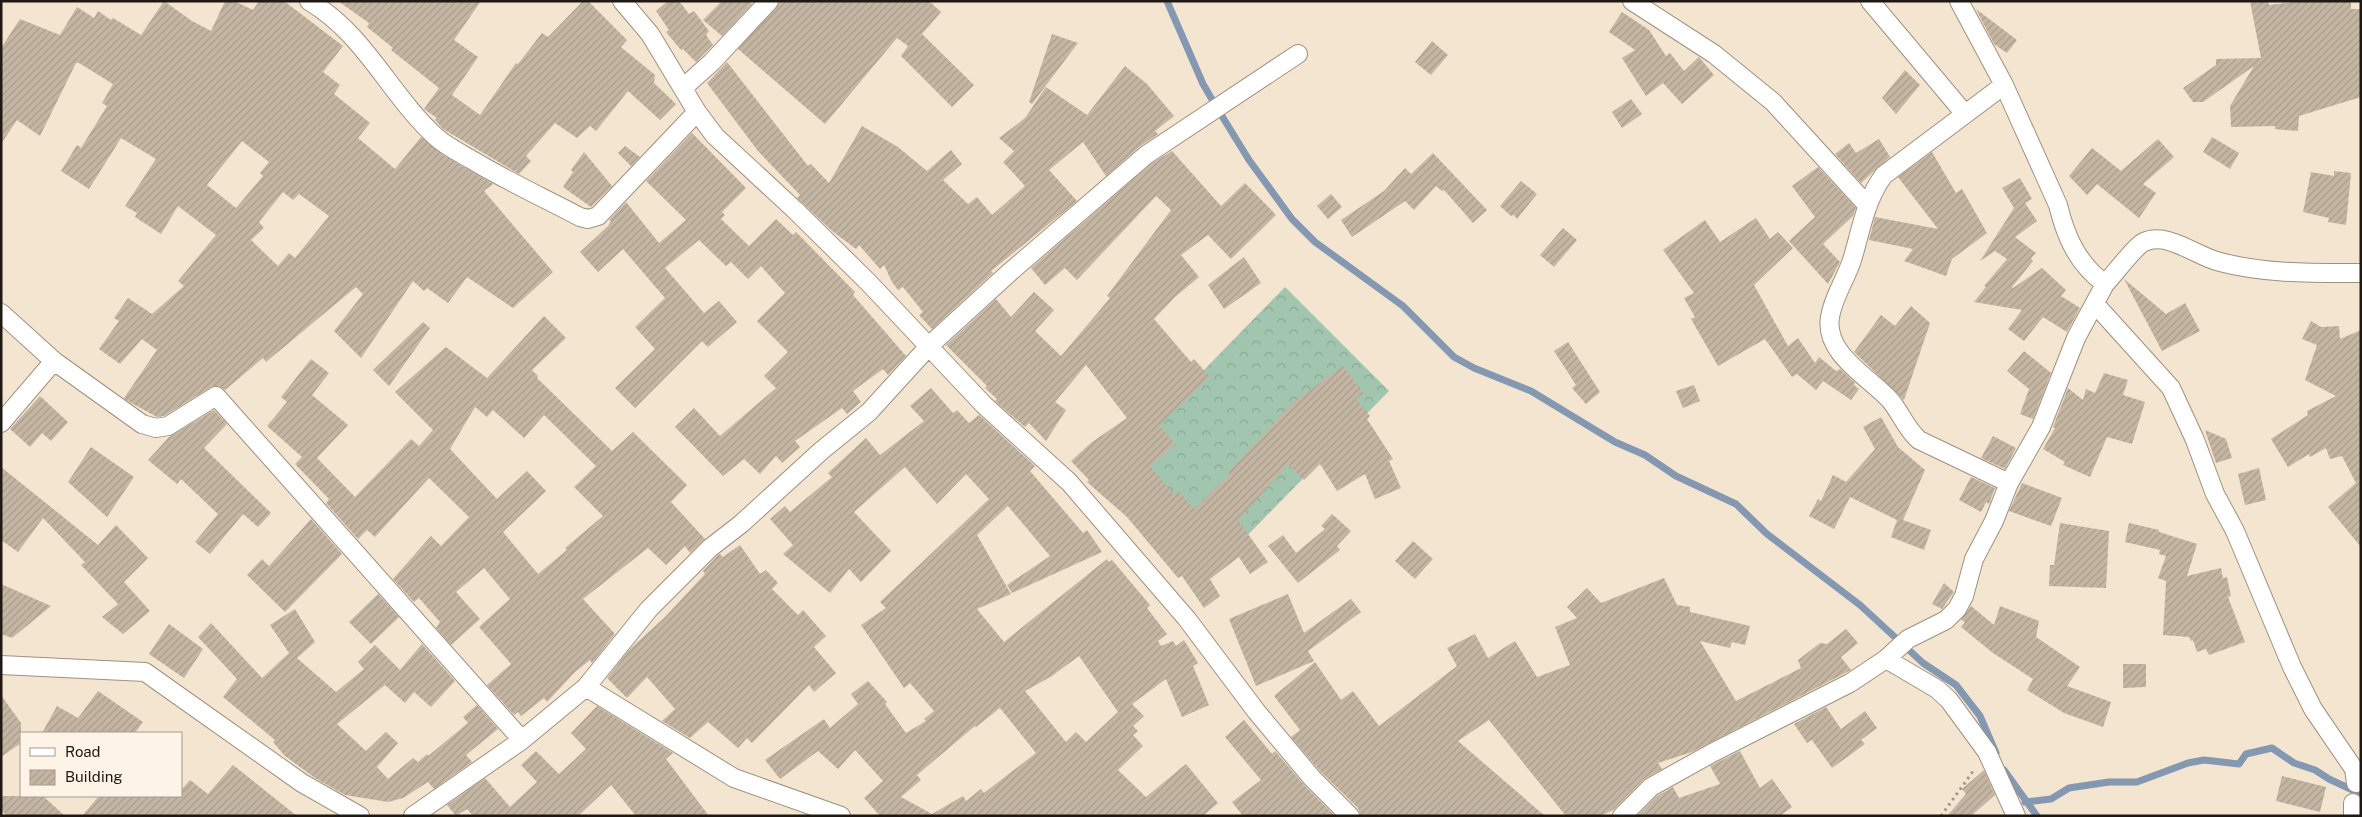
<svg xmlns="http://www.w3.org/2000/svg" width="2362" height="817" font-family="'Public Sans',sans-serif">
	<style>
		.forest { fill: url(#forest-crowns) }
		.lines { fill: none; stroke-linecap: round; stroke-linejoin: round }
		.stream { stroke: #8598b2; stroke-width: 7 }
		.building { fill: url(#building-hatch); fill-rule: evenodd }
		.minor-casing { stroke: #9f917e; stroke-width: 20 }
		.path { stroke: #a29788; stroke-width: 3; stroke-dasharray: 2.5 4; stroke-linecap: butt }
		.minor { stroke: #fff; stroke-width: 18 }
	</style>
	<defs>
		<pattern id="forest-crowns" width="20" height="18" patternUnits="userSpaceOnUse" patternTransform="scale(1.25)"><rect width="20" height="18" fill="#a1c5ae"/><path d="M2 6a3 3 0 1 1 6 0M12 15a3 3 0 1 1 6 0" fill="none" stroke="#8aa995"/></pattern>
		<pattern id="building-hatch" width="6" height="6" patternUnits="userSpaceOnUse" patternTransform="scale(1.25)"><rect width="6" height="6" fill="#c5b6a3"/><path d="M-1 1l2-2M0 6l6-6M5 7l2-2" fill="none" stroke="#a99c8b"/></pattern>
	</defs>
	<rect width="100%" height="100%" fill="#f4e5d1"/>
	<path class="forest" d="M1285,287L1389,391L1224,559L1120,456Z"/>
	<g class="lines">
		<path class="stream" d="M1167,1L1203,84L1217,108L1249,160L1292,219L1315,242L1403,306L1454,357L1474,368L1531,391L1615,442L1645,455L1676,476L1736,504L1767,534L1860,605L1923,663L1956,685L1980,716L1996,753
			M2004,770L2037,816
			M2025,802L2051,799L2069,788L2109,782H2137L2188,763L2204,760L2239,764L2246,754L2272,748L2294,763L2315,770L2329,779L2361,794"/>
	</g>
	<path class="building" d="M164,1L192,21L211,31L225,1H234L253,10L259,1H284L343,46L323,72L340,85L334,94L370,123L358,138L395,169L421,137L443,155L493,184L484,191L553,272L513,308L467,277L448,303L427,288L424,291L413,281L361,358L334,331L363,294L356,287L266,362L263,358L225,390L219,386L211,387L164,416L157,417L126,400L124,398L157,350L142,339L120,364L99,349L119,321L114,318L128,298L152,314L184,286L178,281L216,235L178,206L161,234L135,217L137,213L125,206L156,159L121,138L89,189L61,171L77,145L81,148L107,106L102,103L113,84L79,63H76L40,136L17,120L1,144V48L20,19L60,35L77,7L94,18L98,11L111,20L113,18L141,35ZM242,141L269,162L260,173L263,176L236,208L207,185ZM283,192L293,200L299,194L329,216L295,258L289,253L278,266L251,240L264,228L259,222Z
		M338,1H481L454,40L478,57L452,95L480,115L516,63L518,64L542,33L548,37L583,1H588L627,40L621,47L655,75L654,83L676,104L660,120L628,91L596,131L590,126L577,138L555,123L526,156L531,161L519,174L443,129L435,120L437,118L424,109L439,88L391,50L393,48L367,27L369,23Z
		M668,1H679L689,14L694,11L709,31L706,35L713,45L696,62L683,49L681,50L666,32L669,30L656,11Z
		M722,1H749L752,4L722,36L703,20Z
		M781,1H929L941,12L922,34L974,85L952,107L901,56L908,46L897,38L825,124L738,49Z
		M2250,1H2268L2269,5L2301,1H2351V9H2360L2361,97L2299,116L2298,131L2275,129V126L2231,127L2230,106L2254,66L2203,102H2193L2183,88L2216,65V59L2261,58Z
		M1976,9L2017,40L2007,53L1994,44Z
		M1622,12L1649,30L1666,56L1670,53L1684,71L1699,57L1714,75L1682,104L1663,83L1646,96L1622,58L1635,50L1609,32Z
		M1052,34L1078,43L1032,104L1029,102Z
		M1432,41L1448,55L1431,75L1415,62Z
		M727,62L808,166L811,164L829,183L862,126L898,147L927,171L951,150L962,164L943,180L968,204L977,197L992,215L1025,186L1003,162L1014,151L999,138L1025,118L1046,87L1087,115L1125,66L1147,84L1174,116L1155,131L1158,134L1139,147L1106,176L1083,142L1049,170L1077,201L991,271L993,273L932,329L919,315L923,312L903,287L898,290L892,282L884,265L880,269L859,245L856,249L831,230L797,198L800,195L758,151L707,83Z
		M1905,70L1920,85L1896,114L1882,98Z
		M1631,99L1642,114L1622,128L1612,112Z
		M692,133L746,188L722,212L725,215L721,219L749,246L776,219L793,235L796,232L855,292L853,295L906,356L888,375L883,369L853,391L861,402L847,414L842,408L795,441L800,447L782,463L776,456L760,474L744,459L723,476L675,427L694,408L720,436L776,388L764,376L788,352L757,321L785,293L761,266L748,279L731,262L726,266L699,240L665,268L704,313L719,301L737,322L708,347L702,341L635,408L615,388L655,349L635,327L665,298L623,249L598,272L580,252L608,226L611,221L609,220L626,202L659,243L686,220L646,181Z
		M2212,137L2239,153L2230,169L2203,152Z
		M1879,139L1890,157L1861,183L1835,154L1849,143L1856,153Z
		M2158,139L2174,157L2143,184L2156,193L2139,218L2097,184L2087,195L2069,176L2092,148L2121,171Z
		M625,146L640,157L631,166L618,153Z
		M1172,151L1221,206L1245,183L1276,215L1231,259L1208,235L1181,255L1199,277L1175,297L1154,319L1191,362L1194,359L1210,377L1159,425L1175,444L1150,466L1174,495L1178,491L1194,509L1230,474L1228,472L1294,402L1343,366L1363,393L1356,399L1370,416L1367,419L1393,459L1389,461L1401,488L1375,499L1365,474L1337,491L1320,464L1304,480L1288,464L1238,520L1268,562L1250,574L1239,557L1210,579L1220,596L1204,608L1182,576L1178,578L1127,517L1087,482L1089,480L1071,461L1092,442L1127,418L1086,365L1055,402L1066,410L1046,441L1029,423L1025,427L995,401L997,399L985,388L987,386L946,345L996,299L1011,317L1034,292L1054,310L1035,331L1061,356L1110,298L1107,296L1171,210L1156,196L1077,280L1065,268L1045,285L1031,268L1152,163Z
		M584,152L612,186L591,207L563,187L573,172L571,170Z
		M1932,152L1956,193L1962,189L1987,233L1952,259L1946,276L1904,261L1913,249L1869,240L1875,217L1938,229L1898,177Z
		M1433,153L1487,210L1473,223L1444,190L1442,191L1436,186L1414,210L1405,201L1352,237L1341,220L1384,191L1405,168L1411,174Z
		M1818,167L1856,208L1853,216L1823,244L1840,262L1828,284L1789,241L1815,217L1792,186Z
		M2334,171L2351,173L2346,225L2328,222L2329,218L2303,212L2311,172L2334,176Z
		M2020,178L2032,199L2025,203L2037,221L2015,237L2036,253L2031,258L2033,261L2012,287L2013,288L2042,268L2066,290L2061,296L2080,308L2067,332L2043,317L2024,341L2008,329L2022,310L1974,302L1986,287L1984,286L2007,259L1995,251L1980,261L2014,208L2002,188Z
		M1521,181L1537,194L1517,219L1514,215L1511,216L1500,206Z
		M1331,194L1342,207L1328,219L1317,206Z
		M1756,218L1770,239L1778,232L1793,248L1754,285L1788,346L1798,338L1815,363L1819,357L1836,371L1840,369L1855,383L1854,385L1859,389L1851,400L1823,381L1816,390L1797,374L1792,377L1765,339L1718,366L1691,319L1695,317L1684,298L1694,293L1663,250L1705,220L1720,242Z
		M1563,228L1577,240L1554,267L1540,255Z
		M1244,257L1261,283L1224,309L1208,285Z
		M2124,279L2166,314L2185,303L2200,331L2162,351Z
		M1911,306L1930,323L1904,400L1854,352L1881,315L1895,326Z
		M544,316L566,338L532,370L538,376L537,378L612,451L633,432L687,485L671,502L705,539L690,553L685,546L666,565L648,548L583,599L615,634L592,663L590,660L575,672L547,702L544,698L521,716L518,712L514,715L487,685L511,664L479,627L510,599L484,568L456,592L480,619L451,645L436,628L440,622L419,598L414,602L393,579L431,536L441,546L469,517L429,478L375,537L367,530L358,539L326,503L329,499L295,464L302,457L267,426L287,402L281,397L311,359L329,373L312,395L348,425L317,458L355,497L411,439L419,446L433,430L395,392L446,347L487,378ZM475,407L487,417L493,410L524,438L544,415L596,466L574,487L603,516L565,548L567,550L538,574L503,532L546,491L527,471L497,499L450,449Z
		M2311,321L2321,327L2339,326L2340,339L2361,330V547L2328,507L2356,483L2342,456L2330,459L2326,448L2310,457L2309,454L2288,467L2271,439L2308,415L2307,411L2336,396L2305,380L2317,345L2302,339Z
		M423,322L430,328L389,386L373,370Z
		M1568,342L1600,392L1586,404L1572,388L1576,385L1554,351Z
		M2024,351L2051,373L2033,419L2020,414L2029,389L2007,371Z
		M2104,373L2128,380L2123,395L2145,402L2132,444L2107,437L2090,477L2063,465L2065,462L2043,449L2055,428L2053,427L2068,388L2083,400L2086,389L2095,393Z
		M1694,385L1700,401L1683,408L1676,391Z
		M931,388L953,413L957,410L969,423L979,415L1035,466L1030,471L1083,533L1087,530L1102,552L1012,593L1007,585L1050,556L1008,506L977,535L1011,594L977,609L1004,642L1107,559L1109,562L1112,560L1150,605L1147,608L1167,634L1158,641L1161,646L1173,641L1176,646L1184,640L1198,663L1193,666L1209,705L1182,717L1166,679L1132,704L1144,716L1133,726L1138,731L1133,735L1143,746L1118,770L1146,797L1186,764L1218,803L1203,816H880L864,798L883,781L855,750L838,769L818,751L780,779L765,760L824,719L830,728L858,704L851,694L868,681L887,702L885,704L906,733L926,721L924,719L934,711L910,683L904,688L861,625L886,608L880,602L989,499L966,474L937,504L905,467L854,512L891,551L861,582L849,569L830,593L783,554L793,545L770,519L785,506L790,512L832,477L828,473L866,438L880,455L924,421L910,406ZM1079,656L1118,712L1086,742L1076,732L1066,742L1025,691L1052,676ZM1000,708L1036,753L984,793L981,789L966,801L963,796L932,814L901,797L921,780L917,775L975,726L976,727Z
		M40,396L68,422L51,441L42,433L30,447L10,429Z
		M214,410L227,424L204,448L271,513L258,527L243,514L210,554L195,542L218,514L181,479L177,484L148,460L169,437Z
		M1881,417L1898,447L1925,470L1903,520L1931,530L1924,550L1891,537L1897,520L1850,497L1834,529L1809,516L1818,499L1821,501L1833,475L1846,482L1875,449L1863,427Z
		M2205,430L2226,439L2232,458L2216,463Z
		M1993,436L2016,448L2005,469L1981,458Z
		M91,447L134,477L107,517L68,482Z
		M1,467L98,545L116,525L148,558L124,582L150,611L123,634L102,617L118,604L81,565L85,562L43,518L18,552L1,540Z
		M2259,468L2266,500L2245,505L2238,474Z
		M1971,477L1995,488L1989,504L1986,502L1981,512L1959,500Z
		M2022,483L2062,498L2051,526L2009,511Z
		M1332,514L1351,531L1337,546L1340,550L1298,583L1268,546L1283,535L1296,553L1325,529L1321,526Z
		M311,519L342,554L285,612L247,575L262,559L269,566Z
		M2060,523L2109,531L2106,588L2049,586L2050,565H2054Z
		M2129,523L2159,530V532L2197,544L2187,576L2221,568L2223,578L2227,577L2231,596L2228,597L2245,642L2209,655L2206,649L2197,652L2193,640L2191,641L2189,637L2163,635L2166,581L2158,578L2166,556L2159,554L2160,550L2125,542Z
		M1413,541L1433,559L1415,579L1395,561Z
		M740,545L760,574L766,570L778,583L772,589L798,615L803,610L826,636L814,647L836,673L814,692L809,685L752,743L747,738L738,748L708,722L690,738L662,721L675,709L647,677L627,698L607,678L629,650L665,617L705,574L703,571L717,556L720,554L723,557Z
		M1664,578L1677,605L1690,607V612L1750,626L1745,645L1732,642L1730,648L1700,641L1736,701L1801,668L1798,660L1820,643L1827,644L1846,629L1858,643L1841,657L1851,670L1692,752L1658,763L1662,769L1644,779L1613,810L1600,816H1566L1489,720L1458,741L1545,816H1360L1358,808L1320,771L1291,737L1300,730L1274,696L1315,662L1341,700L1353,691L1379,726L1457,666L1447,648L1475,634L1488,658L1515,641L1537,677L1570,665L1555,627L1577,618L1567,607L1587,588L1601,603Z
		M1944,583L1954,592L1942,609L1932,604Z
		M1,584L51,606L12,638L1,634Z
		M378,594L399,617L371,644L349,622Z
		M1288,594L1304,633L1351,599L1361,612L1308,651L1314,661L1256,686L1229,619Z
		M1971,606L1994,625L2000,606L2039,621L2036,637L2080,667L2067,686L2111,702L2103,727L2064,713L2027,690L2033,679L1993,653L1961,627L1965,622L1961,620Z
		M295,609L315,642L297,658L336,692L364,669L358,662L375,645L400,670L422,644L455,681L431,707L414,692L405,703L385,685L337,724L366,751L386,732L398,743L377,767L388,779L413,758L418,762L427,754L428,756L468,723L463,717L477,705L498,729L466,755L472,762L434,789L428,782L403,798L388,802L345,795L315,778L285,756L273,742L275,740L223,697L237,679L198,637L211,623L262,678L289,653L270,625Z
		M169,624L203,649L184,678L149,654Z
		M2123,664H2146V687L2123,688Z
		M98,691L143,722L135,733H42L57,706L78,718Z
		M1,695L21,723V743L1,757Z
		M597,706L673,753L666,759L709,816H636L611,785L578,816H473L467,809L456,816L447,805L485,778L510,807L537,782L521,765L536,751L559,774L586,749L571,733Z
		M1826,707L1841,729L1865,711L1877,728L1861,740L1865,744L1832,768L1812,740L1807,743L1794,724Z
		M1244,720L1272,754L1275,751L1304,785L1335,816H1243L1232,802L1261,780L1225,737Z
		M1740,751L1760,788L1772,779L1792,807L1780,816H1637L1657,796L1673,787L1679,798L1720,784L1710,766Z
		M233,765L297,816H82L99,796H181V790L190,780L208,794Z
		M1984,770L1995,795L1971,816H1947L1966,794L1962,789Z
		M2282,776L2326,787L2320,812L2276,801Z
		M1,796H43L65,816H7L1,810Z"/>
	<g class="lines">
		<defs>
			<path id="minor" d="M309,1C366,35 389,94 436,137C446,146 460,153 472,160C507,181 544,198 580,217L588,219L598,216L697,112
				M622,1L650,34L697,112L715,136L795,210L869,283L984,405L1069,482L1187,619L1256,711L1312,778L1350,816
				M1632,1L1714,54L1773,102L1868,206
				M1870,1L1965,114
				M1959,1L2004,85L1884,175C1865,200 1861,231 1852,260C1846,279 1833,297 1830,317C1824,354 1869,377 1890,400C1901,413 1906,429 1919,440L2009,483
				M684,87L712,62L769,1
				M2105,284C2113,276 2135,246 2144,242C2168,231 2197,257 2220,262C2266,274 2313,273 2361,273
				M2095,304L2171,388L2195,440L2215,494L2235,531L2292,667L2313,709L2354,769L2356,783
				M1,313L54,361
				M1,423L54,361L142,424L156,428L168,426L216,396L522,740
				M1886,659L1937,689L1949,700L1987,752L2016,816
				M1,665L145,672L302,783L360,816
				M586,687L734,778L841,816
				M413,816L522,740L586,687L649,609L710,548L741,524L821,451L869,412L930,345L1010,272L1146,155L1298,54
				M1622,816L1651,787L1712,753L1850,683L1886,659L1908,639L1946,620L1957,609L1964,596L1974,559L1994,521L2009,483L2041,427L2076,338L2105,284C2078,264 2066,238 2058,205L2004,85
				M2353,816V803"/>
		</defs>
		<use href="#minor" class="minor-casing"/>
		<path class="path" d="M1941,816L1974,770"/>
		<use href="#minor" class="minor"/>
	</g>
	<rect width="2362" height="817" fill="none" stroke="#1e1912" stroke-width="5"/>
	<rect x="20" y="732" width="162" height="65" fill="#fdf3e7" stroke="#a49c92"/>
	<rect x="30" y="748" width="25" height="8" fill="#ffffff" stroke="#a49c92"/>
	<text x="65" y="757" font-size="15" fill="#1e1912">Road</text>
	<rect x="30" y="770" width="25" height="15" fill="url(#building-hatch)" stroke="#a49c92"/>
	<text x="65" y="782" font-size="15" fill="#1e1912">Building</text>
</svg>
